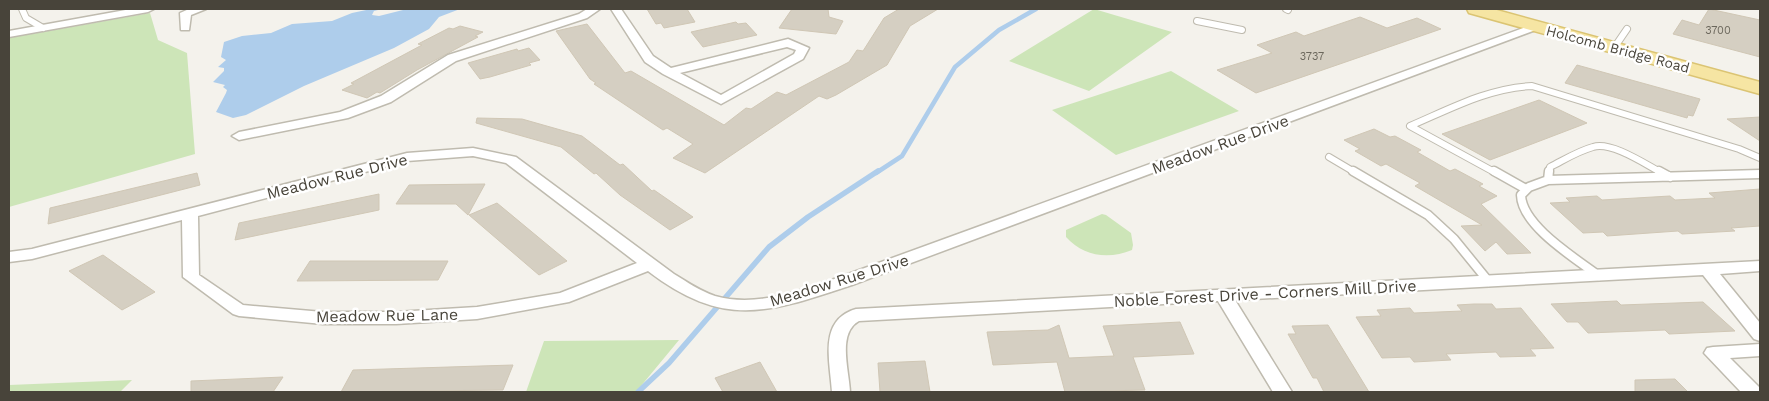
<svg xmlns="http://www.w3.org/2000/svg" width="1769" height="401" font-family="'Work Sans',sans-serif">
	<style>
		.green { fill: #cde5b8 }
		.water { fill: #aecdeb }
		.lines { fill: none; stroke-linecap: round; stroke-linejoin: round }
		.stream-far1 { stroke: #aecdeb; stroke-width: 4.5 }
		.stream { stroke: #aecdeb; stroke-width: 5.5 }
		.building { fill: #d5cfc2; stroke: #d0c7b5 }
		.lane-far1-casing { stroke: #bfbbaf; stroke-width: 8 }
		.lane-casing { stroke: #bfbbaf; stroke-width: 11 }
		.street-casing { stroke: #bfbbaf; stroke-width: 3 }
		.primary-casing { stroke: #dbc473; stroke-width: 3 }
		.lane-far1 { stroke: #fff; stroke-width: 6 }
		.lane { stroke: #fff; stroke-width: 8 }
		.street { fill: #fff; fill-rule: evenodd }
		.primary { fill: #f6e5a3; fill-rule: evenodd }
		.labels { text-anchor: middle; stroke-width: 5; stroke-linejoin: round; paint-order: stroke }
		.far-number-label { font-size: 11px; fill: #6b675c }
		.far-street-label { font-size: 14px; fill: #48443a; stroke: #fff }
		.street-label { font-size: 16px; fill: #48443a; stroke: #fff }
	</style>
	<rect width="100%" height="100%" fill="#f4f2ec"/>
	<path class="green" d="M1094,9L1172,32L1089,91L1009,61Z
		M150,13L158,40L187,53L195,154L9,207V38Z
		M1171,71L1239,111L1116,155L1052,110Z
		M1102,214L1106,215L1131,233L1133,245L1132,250C1108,260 1083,256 1066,237V230Z
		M679,340L636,392H526L544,341Z
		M132,380L120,392H9V385Z"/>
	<path class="water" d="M371,9H382L374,11L372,15L379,16L407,9H460L439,17L429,29L394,48L304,86L246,115L233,118L216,112L226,93L227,90L223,87L225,85L213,82L224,71V68L218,67L226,60L221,57L224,42L242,36L271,33L292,24L332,21L352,13Z"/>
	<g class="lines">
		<path class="stream-far1" d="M876,173L902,156L955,67L999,30L1036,9"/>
		<path class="stream" d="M638,392L669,363L769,247L808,217L878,171"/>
	</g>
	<path class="building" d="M647,9H687L695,22L664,28L661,23L656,24Z
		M792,9H828L829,17L843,21L836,34L779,28Z
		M899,9H938L910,26L887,65L836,95L827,99L819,96L705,173L673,158L693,144L667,128L663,130L594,84L596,83L590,79L556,31L587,24L625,73L631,71L724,125L746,108L751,109L777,92L786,95L849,62L857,50L863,51L884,18Z
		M1709,9L1760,20V57L1673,34L1682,20L1699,25Z
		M1360,17L1387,28L1417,18L1441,29L1256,93L1217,70L1272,53L1257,45L1296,32L1304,36Z
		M736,22L738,24L746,23L757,35L703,47L691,32Z
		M460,26L483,32L475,36L478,37L417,70L380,93L377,92L367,98L342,90L354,84L351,83L422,45L418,44L449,28L453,29Z
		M529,48L540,60L529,63L531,65L490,77L480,79L468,63L517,49L518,51Z
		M1577,65L1700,99L1693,116L1688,115L1687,118L1565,83Z
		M1539,100L1587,123L1490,160L1442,134Z
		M1760,117V141L1727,119Z
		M477,118L522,119L582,136L620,165L623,164L652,191L654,190L693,217L670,230L620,195L596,173L594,174L561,147L476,123Z
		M1374,129L1390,137L1395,136L1421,150L1417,152L1450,171L1455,169L1483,184L1479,186L1497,196L1481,204L1531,253L1507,254L1496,242L1485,251L1461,226L1482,225L1415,186L1420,183L1386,164L1381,166L1355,151L1360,149L1344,140Z
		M197,173L200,185L48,224L50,208Z
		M485,184L468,215L456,204H396L409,185Z
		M1760,189V226L1731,228L1735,231L1682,234L1678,231L1607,236L1603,232L1583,233L1550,203L1570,202L1566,198L1597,196L1602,200L1670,196L1675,200L1715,198L1709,193Z
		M379,194V210L235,240L239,223Z
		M497,203L567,261L539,275L469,215Z
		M103,255L155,292L122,310L69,271Z
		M310,261H448L438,280L297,281Z
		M1617,301L1621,305L1703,302L1735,331L1669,334L1665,330L1588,333L1578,322H1567L1551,304Z
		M1474,304H1492L1496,309L1521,308L1554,348L1530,349L1536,356L1500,357L1496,352L1446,354L1451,360L1414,362L1410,357L1382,358L1356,317L1381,316L1377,310L1393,309L1410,308L1414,313L1462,311L1457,305Z
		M1180,322L1194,354L1133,357L1145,390L1065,392L1057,362L993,365L987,332L1048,330L1059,325L1069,358L1114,356L1103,326Z
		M1328,325L1355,369L1369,392H1324L1317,378H1313L1288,334H1296L1292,326Z
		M925,361L930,392H880L878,363Z
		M760,362L777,392H723L715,378Z
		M513,365L503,390L341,392L353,370Z
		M283,377L273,392H191V381Z
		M1675,379L1688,392H1635V380Z"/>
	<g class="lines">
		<defs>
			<path id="lane-far1" d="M22,9L26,18L43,28
				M1286,9L1288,10
				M1197,21L1242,30
				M1614,48L1627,29
				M1329,157L1356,173
				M1496,173L1410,126C1450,109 1488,88 1532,86L1739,149L1760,158
				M1549,173L1550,167C1564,160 1578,151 1593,147C1611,141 1645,164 1662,173"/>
			<path id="lane" d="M1353,171L1428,215L1454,239L1489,282
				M1494,171L1526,189
				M1659,171L1670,177
				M1548,180L1549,171
				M1599,276C1575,258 1522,226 1521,195L1529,187L1548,180L1760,174"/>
			<path id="street" d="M131,9H154L148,12L9,37V31Z
				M189,9H206L191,15L189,30H181L180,13Z
				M587,9H600L587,18L456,61L391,102L348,118L239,140L232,136L239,132L340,112L381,96L448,55L579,14Z
				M611,9H621L653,56L671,68L788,39L809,48L803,59L721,104L663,74L645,62ZM787,47L796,50L794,54L721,95L680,73Z
				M1537,23L1541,24V28L852,285C768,313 724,329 648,271L569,302L477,319L396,324H323L239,316L233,314L183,277L182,220L32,259L9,262V252L32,249L407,153L473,148L516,157L674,274C687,282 700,291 715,296C757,308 801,290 840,277ZM473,156L506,163L637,263L560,293L477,307L396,312H323L243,305L199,275L198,216L407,161Z
				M1760,261V271L1720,274L1760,323V341L1754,339L1703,275L1235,300L1292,392H1273L1218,301L859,321C837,333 849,370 850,392H832C830,361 818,320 856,309Z
				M1760,344V356L1730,358L1759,387L1760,392H1741L1704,353L1707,348L1713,347Z"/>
			<path id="primary" d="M1467,9H1493L1760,82V94L1469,13Z"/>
		</defs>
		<use href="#lane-far1" class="lane-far1-casing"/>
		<use href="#lane" class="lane-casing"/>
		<use href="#street" class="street-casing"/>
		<use href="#primary" class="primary-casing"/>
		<use href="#lane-far1" class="lane-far1"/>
		<use href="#lane" class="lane"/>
		<use href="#street" class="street"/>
		<use href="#primary" class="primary"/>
	</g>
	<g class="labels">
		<g class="far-number-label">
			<text x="1718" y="34">3700</text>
			<text x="1312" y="60">3737</text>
		</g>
		<g class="far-street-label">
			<text transform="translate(1618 49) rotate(15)" y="5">Holcomb Bridge Road</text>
		</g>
		<g class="street-label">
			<text transform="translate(1220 144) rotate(-20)" y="6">Meadow Rue Drive</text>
			<text transform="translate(337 176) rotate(-14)" y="6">Meadow Rue Drive</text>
			<text transform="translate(839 280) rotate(-17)" y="6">Meadow Rue Drive</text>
			<text transform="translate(1265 293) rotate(-3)" y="6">Noble Forest Drive - Corners Mill Drive</text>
			<text transform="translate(387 315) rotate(-1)" y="6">Meadow Rue Lane</text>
		</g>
	</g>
	<rect width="1769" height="401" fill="none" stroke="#48443a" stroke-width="20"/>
</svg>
